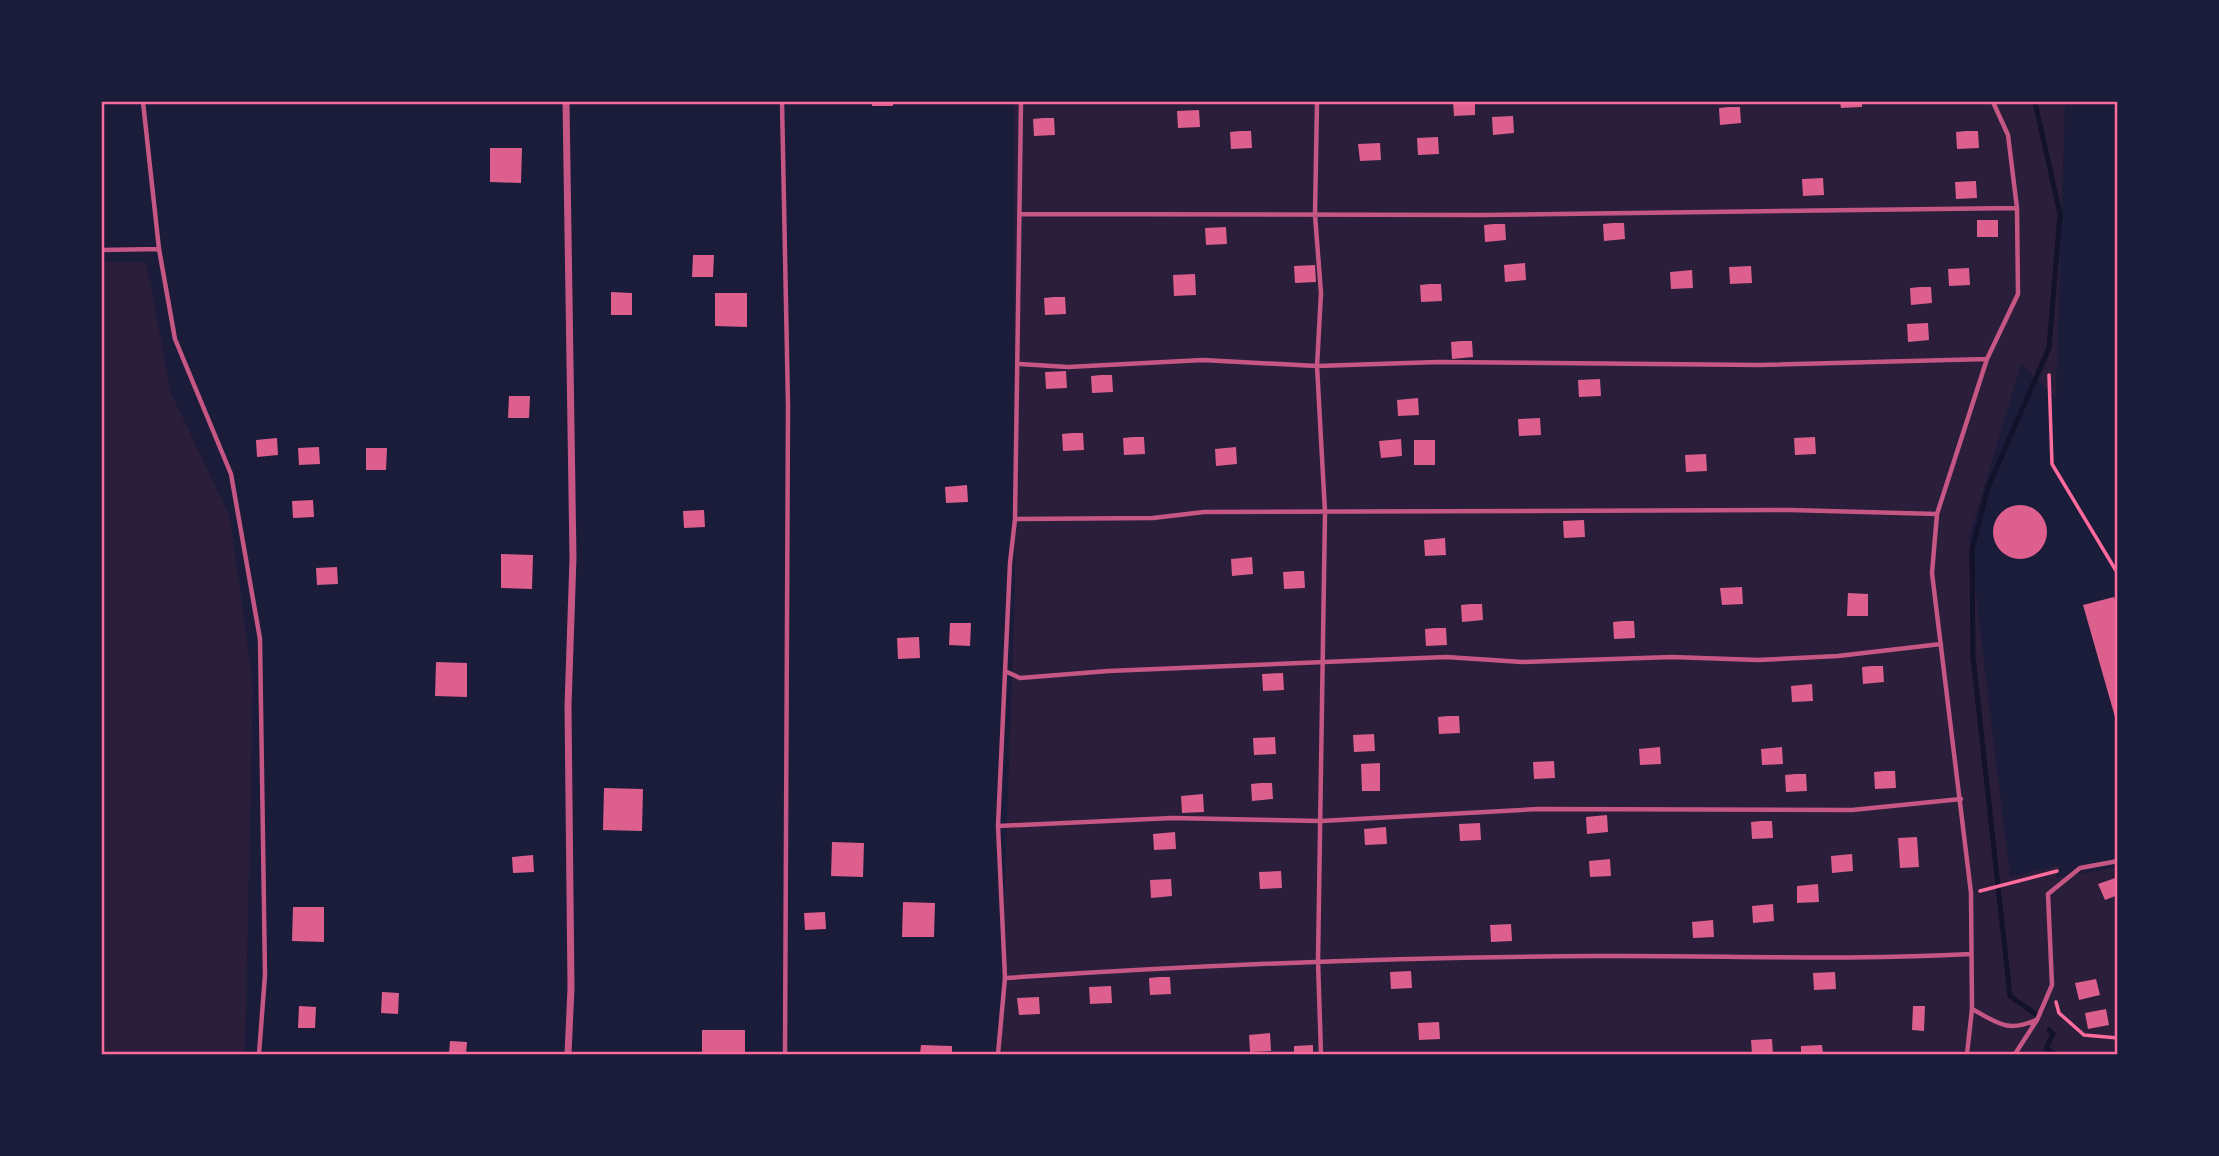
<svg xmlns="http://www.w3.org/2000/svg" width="2219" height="1156" font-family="'IBM Plex Sans',sans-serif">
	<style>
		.green { fill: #2a1e3b }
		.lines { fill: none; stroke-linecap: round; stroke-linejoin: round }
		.stream { stroke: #12122b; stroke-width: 5 }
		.building { fill: #dd5f8e }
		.path { stroke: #ff6b9d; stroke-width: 3.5 }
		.service { stroke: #c65784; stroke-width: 4.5 }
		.minor { stroke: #c65784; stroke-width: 7 }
		.neatline { fill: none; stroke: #ff6b9d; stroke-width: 2.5 }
	</style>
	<rect width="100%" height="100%" fill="#1b1b3a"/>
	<path class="green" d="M1014,102H2065L2056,398L2021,364L1969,538L2010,877L2060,865L2056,878L2117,867V1054H999L1015,590Z
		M102,262H146L171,393L230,517L253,685L245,1054H102Z"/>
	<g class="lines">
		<path class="stream" d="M2035,102L2060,214L2049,348L1988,487L1972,550L1973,657L2010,996L2037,1015
			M2049,1030L2053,1034L2046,1049L2055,1054"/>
	</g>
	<path class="building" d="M872,102H893V106H872Z
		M1453,102H1475V115L1454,116Z
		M1840,102H1862V107L1841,108Z
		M1729,107H1740L1741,123L1720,125L1719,108Z
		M1199,110L1200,127L1178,128L1177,111Z
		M1513,116L1514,133L1493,135L1492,117Z
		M1043,118H1054L1055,135L1034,136L1033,119Z
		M1240,131H1251L1252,148L1231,149L1230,132Z
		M1966,131H1978L1979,148L1957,149L1956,132Z
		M1438,137L1439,154L1418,155L1417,138Z
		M1380,143L1381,160L1360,161L1358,144Z
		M490,148H522L521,183L490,182Z
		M1823,178L1824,195L1803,196L1802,179Z
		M1976,181L1977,198L1956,199L1955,182Z
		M1977,220H1998V237H1977Z
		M1613,223H1624L1625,239L1604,241L1603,224Z
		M1494,224H1505L1506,240L1485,242L1484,225Z
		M1226,227L1227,244L1206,245L1205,228Z
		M693,255H714L713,277H692Z
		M1525,263L1526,280L1505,282L1504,265Z
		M1315,265L1316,282L1295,283L1294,266Z
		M1751,266L1752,283L1730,284L1729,267Z
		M1969,268L1970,285L1949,286L1948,269Z
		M1692,270L1693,288L1671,289L1670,272Z
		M1195,274L1196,295L1174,296L1173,275Z
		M1430,284H1441L1442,301L1421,302L1420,285Z
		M1920,287H1931L1932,303L1911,305L1910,288Z
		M611,292L632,293V315H611Z
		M715,293H747V327L715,326Z
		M1054,297H1065L1066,314L1045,315L1044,298Z
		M1928,323L1929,340L1908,342L1907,324Z
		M1461,341H1472L1473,357L1452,359L1451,342Z
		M1066,371L1067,388L1046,389L1045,372Z
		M1101,375H1112L1113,392L1092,393L1091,376Z
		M1600,379L1601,396L1579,397L1578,380Z
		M509,396H530L529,418H508Z
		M1418,398L1419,415L1398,416L1397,400Z
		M1540,418L1541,435L1519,436L1518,419Z
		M1072,433H1083L1084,450L1063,451L1062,434Z
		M1133,437H1144L1145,454L1124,455L1123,438Z
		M1815,437L1816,454L1795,455L1794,438Z
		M277,438L278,455L257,457L256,440Z
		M1401,439L1402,456L1381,458L1379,441Z
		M1414,440H1435V465H1414Z
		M319,447L320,464L299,465L298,448Z
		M1236,447L1237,464L1216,466L1215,449Z
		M366,448H387L386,470H366Z
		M1706,454L1707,471L1686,472L1685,455Z
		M967,485L968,502L946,503L945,487Z
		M313,500L314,517L293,518L292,501Z
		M1993 532a27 27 0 1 1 54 0a27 27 0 1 1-54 0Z
		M704,510L705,527L684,528L683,511Z
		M1584,520L1585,537L1564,538L1563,521Z
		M1445,538L1446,555L1425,556L1424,540Z
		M501,554L533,555L532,589L501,588Z
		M1252,557L1253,574L1232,576L1231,559Z
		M337,567L338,584L317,585L316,568Z
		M1298,571H1304L1305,588L1284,589L1283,572Z
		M1742,587L1743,604L1722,605L1720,588Z
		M1848,593L1868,594V616H1847Z
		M2114,597L2118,608L2117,724L2083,605Z
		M1471,604H1482L1483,620L1462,622L1461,605Z
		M1623,621H1634L1635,638L1614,639L1613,622Z
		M950,623H971L970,646L949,645Z
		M1435,628H1446L1447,645L1426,646L1425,629Z
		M919,637L920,658L898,659L897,638Z
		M436,662L467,663V697L435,696Z
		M1872,666H1883L1884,682L1863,684L1862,667Z
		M1283,673L1284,690L1263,691L1262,674Z
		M1812,684L1813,701L1792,702L1791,686Z
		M1448,716H1459L1460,733L1439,734L1438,717Z
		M1374,734L1375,751L1354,752L1353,735Z
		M1275,737L1276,754L1254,755L1253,738Z
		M1660,747L1661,764L1640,765L1639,749Z
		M1782,747L1783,764L1762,765L1761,749Z
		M1554,761L1555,778L1534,779L1533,762Z
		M1380,763V791H1362L1361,764Z
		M1884,771H1895L1896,788L1875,789L1874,772Z
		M1795,774H1806L1807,791L1786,792L1785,775Z
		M1261,783H1272L1273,799L1252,801L1251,784Z
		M604,788L643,789L642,831L603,830Z
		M1203,794L1204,812L1182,813L1181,796Z
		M1607,815L1608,832L1587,834L1586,817Z
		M1761,821H1772L1773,838L1752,839L1751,822Z
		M1480,823L1481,840L1460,841L1459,824Z
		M1386,827L1387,844L1365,845L1364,829Z
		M1175,832L1176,849L1154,850L1153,834Z
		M1917,837L1919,867L1900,868L1898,838Z
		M832,842L864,843L863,877L831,876Z
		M1852,854L1853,871L1832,873L1831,856Z
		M533,855L534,872L513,873L512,857Z
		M1610,859L1611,876L1590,877L1589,861Z
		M1281,871L1282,888L1260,889L1259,872Z
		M2118,877V895L2105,900L2098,884Z
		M1171,879L1172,896L1151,898L1150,880Z
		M1818,884L1819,902L1797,903V886Z
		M903,902L935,903L934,937H902Z
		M1773,904L1774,921L1753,923L1752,906Z
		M293,907H324V942L292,941Z
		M825,912L826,929L805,930L804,913Z
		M1713,920L1714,937L1693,938L1692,922Z
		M1511,924L1512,941L1491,942L1490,925Z
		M1411,971L1412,988L1391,989L1390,972Z
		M1835,972L1836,989L1814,990L1813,973Z
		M1159,977H1170L1171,994L1150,995L1149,978Z
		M2096,979L2100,995L2079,1000L2075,983Z
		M1111,986L1112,1003L1090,1004L1089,987Z
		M382,992L399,993L398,1014L381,1013Z
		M1039,997L1040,1014L1019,1015L1017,998Z
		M299,1006L316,1007L315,1028H298Z
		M1913,1006H1925L1924,1031L1912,1030Z
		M2106,1009L2109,1025L2088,1029L2085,1013Z
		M1439,1022L1440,1039L1419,1040L1418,1023Z
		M702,1030H745V1054H702Z
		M1270,1033L1271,1051L1250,1052L1249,1035Z
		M1772,1039L1773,1054H1752L1751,1040Z
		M450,1041L467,1042L466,1054H449Z
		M921,1045L952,1046V1054H920Z
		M1313,1045V1054H1294V1046Z
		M1822,1045L1823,1054H1801V1046Z"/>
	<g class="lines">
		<path class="path" d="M2049,375L2052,464L2118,574
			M1980,891L2057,871
			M2056,1002L2059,1013L2084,1035L2118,1038"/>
		<path class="service" d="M143,102L159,249L175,339L231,474L260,639L265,975L259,1054
			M782,102L788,405L785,1054
			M1317,102L1315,215L1321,293L1317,366L1325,512L1318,961L1321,1054
			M1020,214L1481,215L2017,208
			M102,250L159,249
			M1020,364L1068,367L1203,360L1317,366L1438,362L1759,365L1987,359
			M1015,519L1153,518L1204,512L1790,510L1937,514
			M1007,672L1020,678L1108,671L1446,657L1522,662L1672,657L1758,660L1838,656L1941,644
			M998,826L1172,818L1321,821L1538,809L1852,810L1961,799
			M1005,978C1201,965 1398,957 1596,956C1721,955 1846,961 1971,954
			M1972,1009C1998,1023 2007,1033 2036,1020
			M998,1054L1005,978L998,826L1010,563L1015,519L1021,102
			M1967,1054L1972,1009L1971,893L1932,573L1937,514L1987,359L2018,294L2017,208L2008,135L1993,102
			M2015,1054L2037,1020L2052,985L2048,894L2080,868L2118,861"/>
		<path class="minor" d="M566,102L573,558L568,706L571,988L568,1054"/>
	</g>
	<rect width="2219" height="1156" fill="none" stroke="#1b1b3a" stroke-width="206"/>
	<rect x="103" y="103" width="2013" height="950" class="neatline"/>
</svg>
